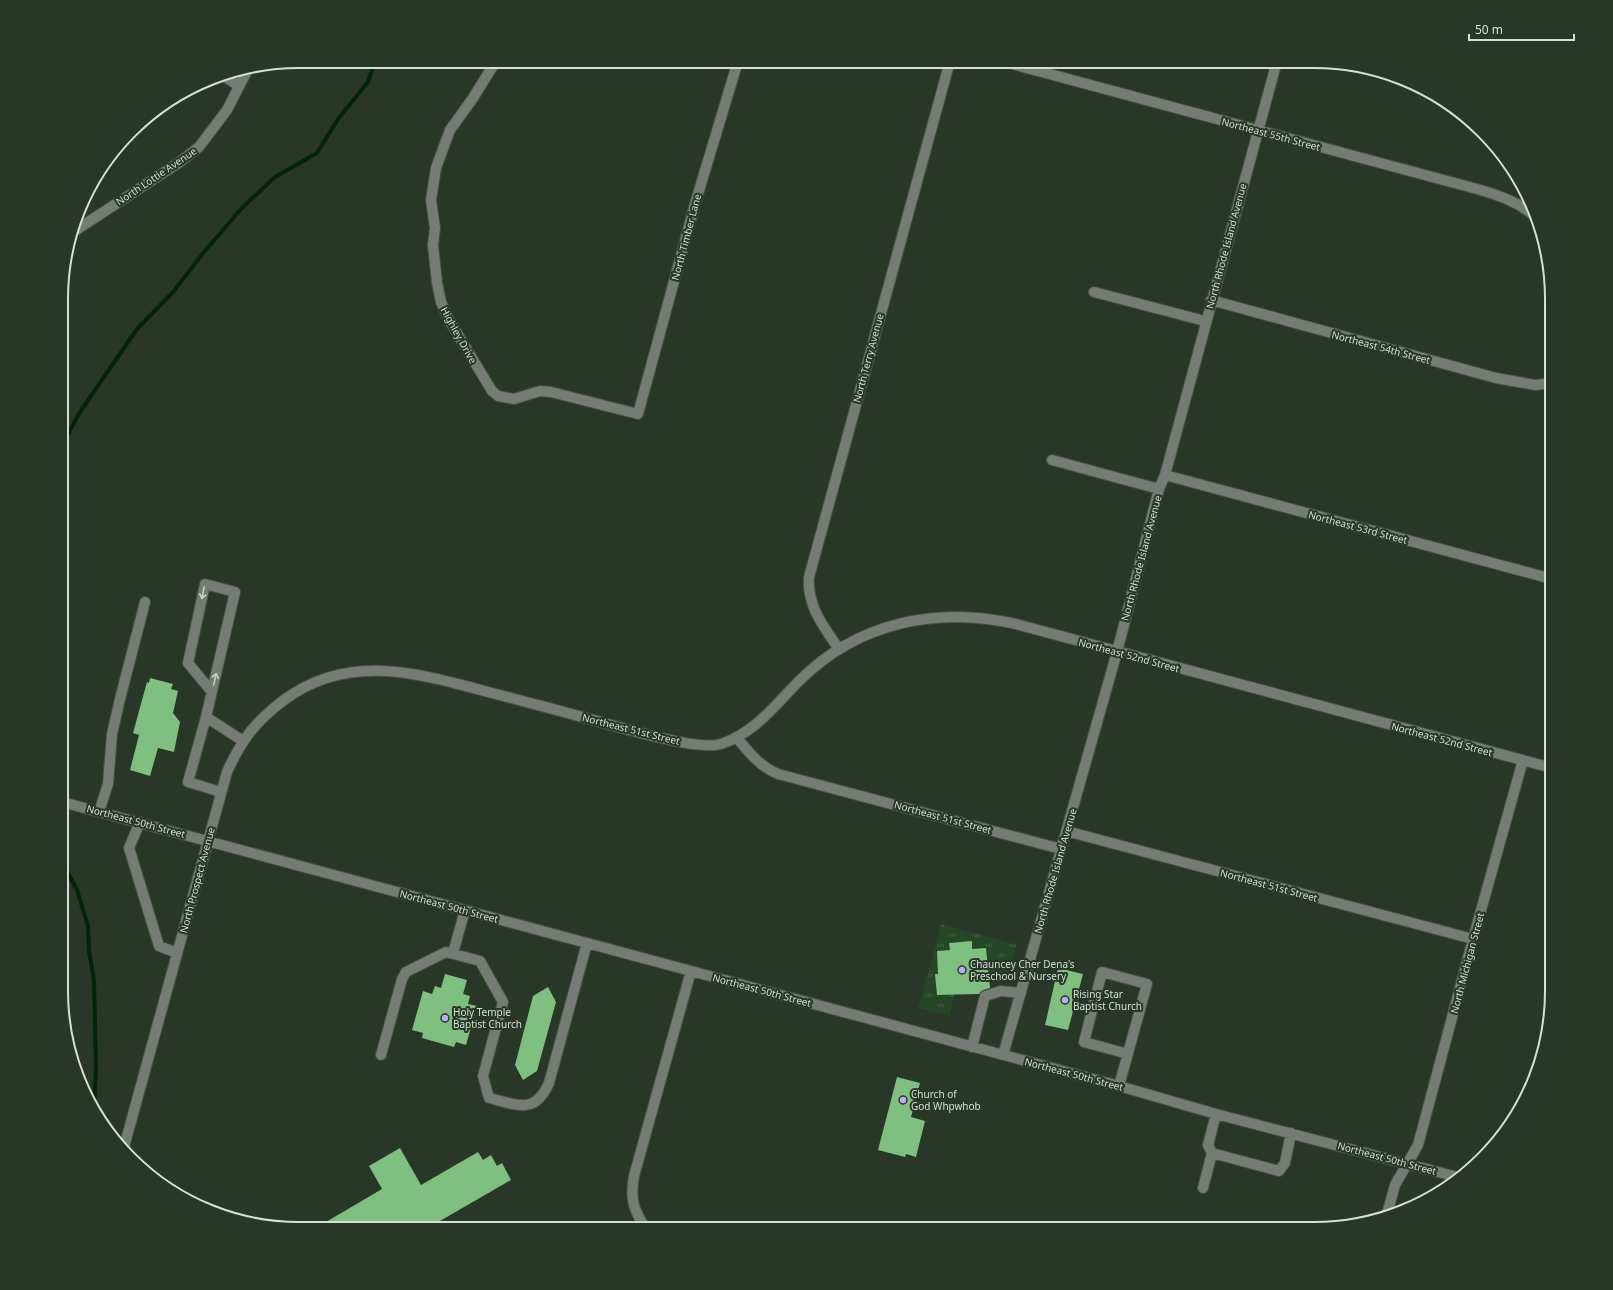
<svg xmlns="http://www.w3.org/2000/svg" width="1613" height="1290" font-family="'Noto Sans',sans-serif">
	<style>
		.park { fill: url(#park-tufts) }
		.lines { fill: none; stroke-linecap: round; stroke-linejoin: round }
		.stream { stroke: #032406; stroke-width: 4 }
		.building { fill: #7fbf7f }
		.minor-casing { stroke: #455244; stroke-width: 12 }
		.minor { stroke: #757c75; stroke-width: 10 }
		.oneway { stroke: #c7d0c7 }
		.poi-dot { fill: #bbaaf6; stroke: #293728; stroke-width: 1.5 }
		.labels { text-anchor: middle; stroke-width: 4; stroke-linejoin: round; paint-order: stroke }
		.street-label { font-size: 10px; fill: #d6dfd6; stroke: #293728 }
		.poi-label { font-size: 10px; fill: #d6dfd6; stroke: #293728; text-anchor: start }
		.rim { fill: none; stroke: #d6dfd6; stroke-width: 2 }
	</style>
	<defs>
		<pattern id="park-tufts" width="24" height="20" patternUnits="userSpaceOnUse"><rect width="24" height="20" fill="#254726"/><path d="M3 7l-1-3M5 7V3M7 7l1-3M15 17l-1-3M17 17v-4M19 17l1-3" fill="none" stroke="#446145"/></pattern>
	</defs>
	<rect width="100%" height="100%" fill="#293728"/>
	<path class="park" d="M941,924L1017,945L1007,978L986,980L988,965L986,948L972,949V942L949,943L950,950L938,963V974H935L954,995L950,1016L919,1008Z"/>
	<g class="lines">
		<path class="stream" d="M63,443L80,412L137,329L173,292L204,252L242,208L275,177L317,153L338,119L368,82L375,61
			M62,862L77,890L88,926L89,951L94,981L96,1068L94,1107"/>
	</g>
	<path class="building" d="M150,678L173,684L171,689L178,691L173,713L180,722L174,752L158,748L150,776L130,770L139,735L133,733L147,682L149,683Z
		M972,941V949L986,948L990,988L983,990L979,994L937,995L935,974H938L937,951L950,950L949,943Z
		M1058,968L1083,974L1068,1030L1045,1025Z
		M445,974L467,980L463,994L470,996L468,1004L477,1006L466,1045L456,1042L454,1047L422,1038L423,1033L412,1030L423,991L432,994L435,986L441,988Z
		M548,987L556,1002L537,1071L523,1080L515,1065L533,996Z
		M897,1077L920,1083L911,1117L925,1121L916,1157L906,1154L905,1157L878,1150Z
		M400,1148L421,1185L478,1152L483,1160L491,1155L497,1166L502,1163L511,1180L426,1229H404L402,1224L395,1229H314L382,1189L369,1166Z"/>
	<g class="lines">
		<defs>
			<path id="minor" d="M496,61L473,98L450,130L436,168L431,200L435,228L433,245L437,283L441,302L449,320L492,391L498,396L514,399L540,391L551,392L638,414L695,204L738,61
				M1001,61L1477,189C1498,195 1519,202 1536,217
				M221,74L239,86
				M76,230L180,162L199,147L227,110L248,69
				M1094,292L1205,321
				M1211,300L1496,378L1535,385L1552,383
				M1052,460L1159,489
				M1165,475L1552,579
				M839,649C823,626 807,606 809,577L950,61
				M206,717L235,592L205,584L188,663L212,692
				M736,737C749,752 759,766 778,774L1061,849
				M221,792L188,782L206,717L243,741
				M62,802L1119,1086L1216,1114L1461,1178
				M99,812L108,784L112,734L120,699L145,602
				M140,822L129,848L159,946L177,953
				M1066,831L1473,939
				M453,953L465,910
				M972,1047L985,996L1001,991L1021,993
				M381,1055L402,979L406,972L446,952L480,961L503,1002L483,1076L489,1098C517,1105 535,1115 549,1083L587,943
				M1003,1055L1117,652L1159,489L1165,475L1277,61
				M1119,1086L1147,984L1102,972L1084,1042L1128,1054
				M1216,1114L1208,1145L1212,1153L1279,1171L1285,1163L1291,1133
				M124,1147L227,772C242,739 255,722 284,700C350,651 420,674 492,693C538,705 584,717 629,730C650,735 701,750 721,744C755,733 775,705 799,681C858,622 937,606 1016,624L1552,768
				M1203,1188L1212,1153
				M1387,1214L1395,1185L1418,1145L1473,939L1523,760
				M646,1229C633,1209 630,1199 634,1176L691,971"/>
		</defs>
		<use href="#minor" class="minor-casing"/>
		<use href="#minor" class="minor"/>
	</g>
	<defs><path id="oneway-shaft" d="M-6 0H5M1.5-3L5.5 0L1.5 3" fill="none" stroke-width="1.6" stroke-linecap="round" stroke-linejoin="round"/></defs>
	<g class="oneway">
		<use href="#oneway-shaft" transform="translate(203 593) rotate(102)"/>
		<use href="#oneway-shaft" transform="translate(215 679) rotate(-77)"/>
	</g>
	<g class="poi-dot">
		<circle cx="962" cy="970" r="4"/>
		<circle cx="1065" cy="1000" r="4"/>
		<circle cx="445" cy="1018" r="4"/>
		<circle cx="903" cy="1100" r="4"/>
	</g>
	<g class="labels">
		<g class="street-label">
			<text transform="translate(1271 134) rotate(15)" y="4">Northeast 55th Street</text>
			<text transform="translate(156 176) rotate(-34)" y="4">North Lottie Avenue</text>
			<text transform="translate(686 237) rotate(-75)" y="4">North Timber Lane</text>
			<text transform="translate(1226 246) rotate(-75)" y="4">North Rhode Island Avenue</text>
			<text transform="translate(459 335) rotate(61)" y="4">Highley Drive</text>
			<text transform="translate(1381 347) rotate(15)" y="4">Northeast 54th Street</text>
			<text transform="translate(868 358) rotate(-75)" y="4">North Terry Avenue</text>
			<text transform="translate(1358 527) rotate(15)" y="4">Northeast 53rd Street</text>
			<text transform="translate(1141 558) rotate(-75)" y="4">North Rhode Island Avenue</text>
			<text transform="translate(1129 655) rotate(15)" y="4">Northeast 52nd Street</text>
			<text transform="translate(631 729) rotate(14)" y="4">Northeast 51st Street</text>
			<text transform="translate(1442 739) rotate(15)" y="4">Northeast 52nd Street</text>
			<text transform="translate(943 817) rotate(15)" y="4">Northeast 51st Street</text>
			<text transform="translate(136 821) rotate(15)" y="4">Northeast 50th Street</text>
			<text transform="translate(1055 871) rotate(-74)" y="4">North Rhode Island Avenue</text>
			<text transform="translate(197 880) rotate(-75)" y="4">North Prospect Avenue</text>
			<text transform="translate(1269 885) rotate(15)" y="4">Northeast 51st Street</text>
			<text transform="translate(449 906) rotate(15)" y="4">Northeast 50th Street</text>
			<text transform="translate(1467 963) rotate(-75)" y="4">North Michigan Street</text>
			<text transform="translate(762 990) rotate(15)" y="4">Northeast 50th Street</text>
			<text transform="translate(1074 1074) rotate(15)" y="4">Northeast 50th Street</text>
			<text transform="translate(1387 1158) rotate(15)" y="4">Northeast 50th Street</text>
		</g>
		<g class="poi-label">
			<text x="970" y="968">Chauncey Cher Dena's<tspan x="970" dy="12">Preschool &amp; Nursery</tspan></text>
			<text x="1073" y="998">Rising Star<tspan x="1073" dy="12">Baptist Church</tspan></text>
			<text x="453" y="1016">Holy Temple<tspan x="453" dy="12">Baptist Church</tspan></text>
			<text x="911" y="1098">Church of<tspan x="911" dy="12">God Whpwhob</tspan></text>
		</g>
	</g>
	<path d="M0 0H1613V1290H0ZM299 68H1314A231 231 0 0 1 1545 299V991A231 231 0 0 1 1314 1222H299A231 231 0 0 1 68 991V299A231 231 0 0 1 299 68Z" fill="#293728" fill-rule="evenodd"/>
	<path class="rim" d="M299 68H1314A231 231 0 0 1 1545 299V991A231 231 0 0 1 1314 1222H299A231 231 0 0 1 68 991V299A231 231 0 0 1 299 68Z"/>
	<path d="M1469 34v6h105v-6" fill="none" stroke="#d6dfd6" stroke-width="2"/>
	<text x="1475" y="34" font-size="12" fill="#d6dfd6" stroke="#293728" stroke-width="3" paint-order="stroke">50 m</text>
</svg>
